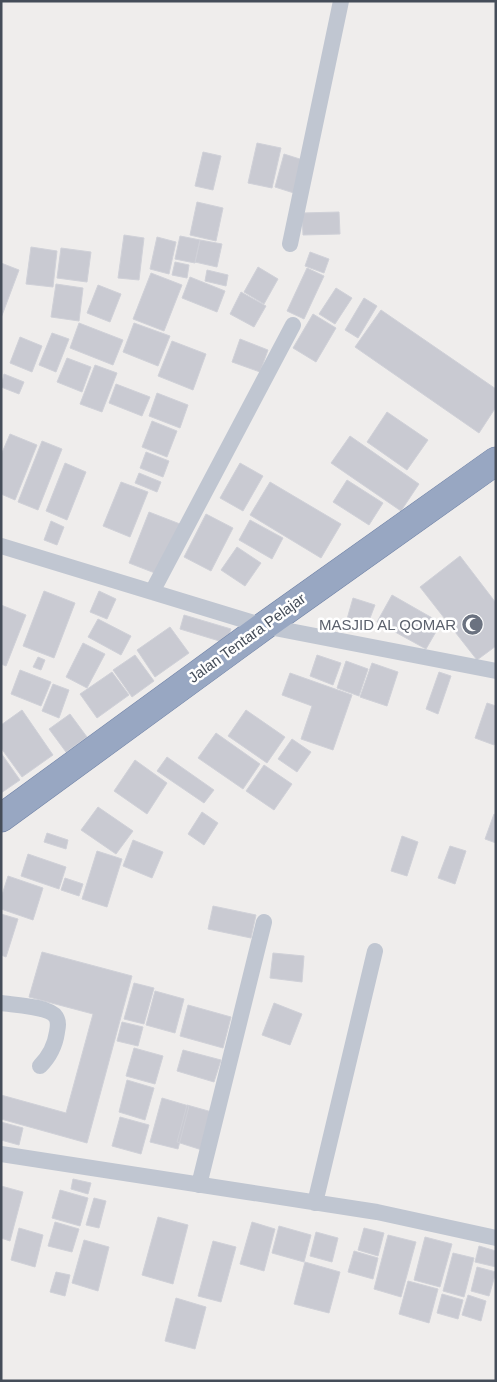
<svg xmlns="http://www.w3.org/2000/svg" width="497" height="1382" font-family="Helvetica,sans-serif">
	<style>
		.building { fill: #c9cad2; stroke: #d0d1d8 }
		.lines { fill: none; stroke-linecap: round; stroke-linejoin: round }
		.trunk-casing { stroke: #7082a6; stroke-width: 29 }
		.minor { stroke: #c0c6d1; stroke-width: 16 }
		.trunk { stroke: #98a7c2; stroke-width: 28 }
		.labels { text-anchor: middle; stroke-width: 5; stroke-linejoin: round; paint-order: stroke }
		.worship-label { font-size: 15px; fill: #5b616d; stroke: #fff; text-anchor: end }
		.street-label { font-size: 15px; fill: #454d59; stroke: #fff }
	</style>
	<rect width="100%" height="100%" fill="#efedec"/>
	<path class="building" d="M257,143L281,148L272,188L248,183Z
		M203,152L221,156L213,190L195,186Z
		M284,154L306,161L297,194L275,187Z
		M197,202L223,208L216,241L190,235Z
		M339,212L340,234L303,235L302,213Z
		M124,235L144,238L139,280L118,278Z
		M180,236L200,240L195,263L175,259Z
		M157,237L176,242L169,274L150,269Z
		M200,240L222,244L217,267L195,262Z
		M31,247L57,251L53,287L26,284Z
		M61,248L91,252L87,282L57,278Z
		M310,252L329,259L324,273L305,266Z
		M175,262L189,265L187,278L172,275Z
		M1,263L19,270L1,318Z
		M258,267L278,279L264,304L244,292Z
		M307,268L324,276L304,319L287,311Z
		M207,270L228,275L226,286L205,281Z
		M151,273L182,285L164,331L133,319Z
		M190,277L225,291L217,312L182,298Z
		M56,284L83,288L79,321L51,317Z
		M98,285L121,294L110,322L87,313Z
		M336,288L352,298L335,324L319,314Z
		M241,292L266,306L254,327L230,314Z
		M364,298L377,306L358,338L345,330Z
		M381,310L496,389V407L479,433L355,347Z
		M313,314L336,328L316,362L293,348Z
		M79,323L123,340L113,365L70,348Z
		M134,323L170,336L158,366L123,352Z
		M52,333L69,339L56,372L39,365Z
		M20,337L42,346L32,372L10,363Z
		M240,339L268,350L260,372L232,362Z
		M172,341L206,354L193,390L158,376Z
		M67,358L91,367L82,392L57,382Z
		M95,365L117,373L102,412L80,404Z
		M4,374L24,382L19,394L1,387Z
		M116,384L150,397L142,416L109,403Z
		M157,393L188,405L180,428L149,416Z
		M387,412L428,440L407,470L367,442Z
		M152,421L177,431L167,457L142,447Z
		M10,434L37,445L15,500L1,494V455Z
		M350,436L419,484L401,511L331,463Z
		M42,441L62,449L38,510L18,502Z
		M146,452L169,461L163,477L140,468Z
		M65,463L86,472L67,520L46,511Z
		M240,463L263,476L243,511L220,498Z
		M139,473L161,482L157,492L135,483Z
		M347,480L383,503L369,525L333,502Z
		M121,482L148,492L130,537L103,526Z
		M270,482L341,524L321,558L250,515Z
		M149,512L180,524L160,575L129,563Z
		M206,514L233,528L211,571L184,557Z
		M250,520L283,538L272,559L239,540Z
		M51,521L64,527L57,545L44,540Z
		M237,547L261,563L245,586L221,570Z
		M460,556L496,603V646L477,660L420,587Z
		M44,591L75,603L54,658L23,646Z
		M99,591L116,599L107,619L90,612Z
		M392,595L441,623L426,649L377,622Z
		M353,598L375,605L367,626L347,619Z
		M1,605L26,615L6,666L1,664Z
		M184,615L231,629L226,643L180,629Z
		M98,619L131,636L121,655L88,637Z
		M170,627L189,653L155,677L137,650Z
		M83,643L105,654L87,688L66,677Z
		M135,655L154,681L132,697L113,670Z
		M317,655L341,663L333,685L310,676Z
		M38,657L45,660L41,670L33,667Z
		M346,661L368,669L359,696L337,688Z
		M372,663L398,672L387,706L360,697Z
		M20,670L51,682L41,706L11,694Z
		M112,672L129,695L97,718L80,694Z
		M439,672L451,676L438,714L426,709Z
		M290,673L352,695L333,750L301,739L312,706L282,695Z
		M53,684L69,690L59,718L42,711Z
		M487,703L496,706V741L494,745L475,738Z
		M22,710L53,755L22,777L1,748V725Z
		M246,710L285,737L267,763L228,736Z
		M70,714L87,737L66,752L49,729Z
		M216,733L260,764L243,789L198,758Z
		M292,739L311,752L297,772L278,759Z
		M1,753L20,780L1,793Z
		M167,757L214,790L204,803L157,771Z
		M135,760L167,783L147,814L114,791Z
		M264,765L292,784L274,810L246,791Z
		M98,807L133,831L116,854L81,830Z
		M202,812L218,823L204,845L188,834Z
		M494,814L496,815V843L485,839Z
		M47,833L68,840L66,849L44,842Z
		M402,836L418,842L407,876L391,871Z
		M133,840L163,852L152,878L123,866Z
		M450,846L466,851L455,884L438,878Z
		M97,851L122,859L107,907L82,899Z
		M28,854L66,867L59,889L21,876Z
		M8,876L43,888L33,920L1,909V898Z
		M65,878L83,884L79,896L61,890Z
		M213,906L256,915L251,938L208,929Z
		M1,914L18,919L6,957L1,955Z
		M42,952L132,976L87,1143L1,1119V1095L66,1113L93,1014L29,997Z
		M273,953L304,956L302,982L270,978Z
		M134,983L154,988L144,1024L124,1019Z
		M155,991L184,999L175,1033L146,1025Z
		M274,1003L302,1014L290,1045L262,1035Z
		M188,1005L231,1017L223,1048L180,1036Z
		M122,1022L143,1027L138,1046L117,1041Z
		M134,1048L163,1056L155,1084L126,1076Z
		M183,1050L221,1060L214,1082L177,1071Z
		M127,1080L154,1088L145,1120L119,1112Z
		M162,1098L189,1106L178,1149L150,1142Z
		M187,1105L212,1112L202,1150L177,1142Z
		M120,1117L149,1125L141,1154L112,1146Z
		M1,1122L23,1128L19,1145L1,1140Z
		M73,1179L91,1183L88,1194L71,1189Z
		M1,1186L23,1192L10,1241L1,1238Z
		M60,1190L88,1198L80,1226L52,1218Z
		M94,1198L106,1201L99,1228L86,1225Z
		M158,1217L188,1225L173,1284L142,1275Z
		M55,1222L79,1229L72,1252L48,1246Z
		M252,1222L275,1229L264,1271L240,1264Z
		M279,1226L311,1235L304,1262L272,1253Z
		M19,1228L43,1235L35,1267L11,1260Z
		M364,1228L384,1233L378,1256L358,1250Z
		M316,1232L338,1238L332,1262L310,1256Z
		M388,1235L416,1242L401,1297L374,1289Z
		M425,1237L452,1244L440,1287L414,1280Z
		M84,1240L109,1247L98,1291L72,1283Z
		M213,1241L236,1247L221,1302L198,1296Z
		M479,1246L496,1251V1267L475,1262Z
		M354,1251L378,1258L373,1279L348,1272Z
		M453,1253L474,1258L464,1297L443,1291Z
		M305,1262L340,1272L329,1313L294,1304Z
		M477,1267L496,1272L489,1296L471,1291Z
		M56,1272L70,1275L65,1296L50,1292Z
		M408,1281L438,1289L429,1323L399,1314Z
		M442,1294L463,1300L458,1319L437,1313Z
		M468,1295L486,1301L481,1321L462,1315Z
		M176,1298L206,1307L195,1349L165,1341Z"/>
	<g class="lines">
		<defs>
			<path id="trunk" d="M1,818L264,626L496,461"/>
		</defs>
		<use href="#trunk" class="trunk-casing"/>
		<path class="minor" d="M290,244L341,1
			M1,546L264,626L496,671
			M152,592L293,325
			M1,1003C14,1005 49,1006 56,1017C59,1022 58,1027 57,1032C55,1046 50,1056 40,1066
			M1,1154L377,1212L496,1238
			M199,1185L264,922
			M315,1203L375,951"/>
		<use href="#trunk" class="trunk"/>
	</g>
	<defs>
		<symbol id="mosque-disc" viewBox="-11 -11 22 22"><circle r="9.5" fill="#6b7280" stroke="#fff"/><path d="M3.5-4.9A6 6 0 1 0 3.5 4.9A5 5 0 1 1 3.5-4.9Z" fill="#fff"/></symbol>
	</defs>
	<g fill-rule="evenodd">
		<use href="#mosque-disc" x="460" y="612" width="25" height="25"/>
	</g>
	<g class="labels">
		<g class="worship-label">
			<text x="456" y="630">MASJID AL QOMAR</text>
		</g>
		<g class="street-label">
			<text transform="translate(247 638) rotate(-36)" y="5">Jalan Tentara Pelajar</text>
		</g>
	</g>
	<rect width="497" height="1382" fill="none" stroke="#454d59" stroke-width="5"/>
</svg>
